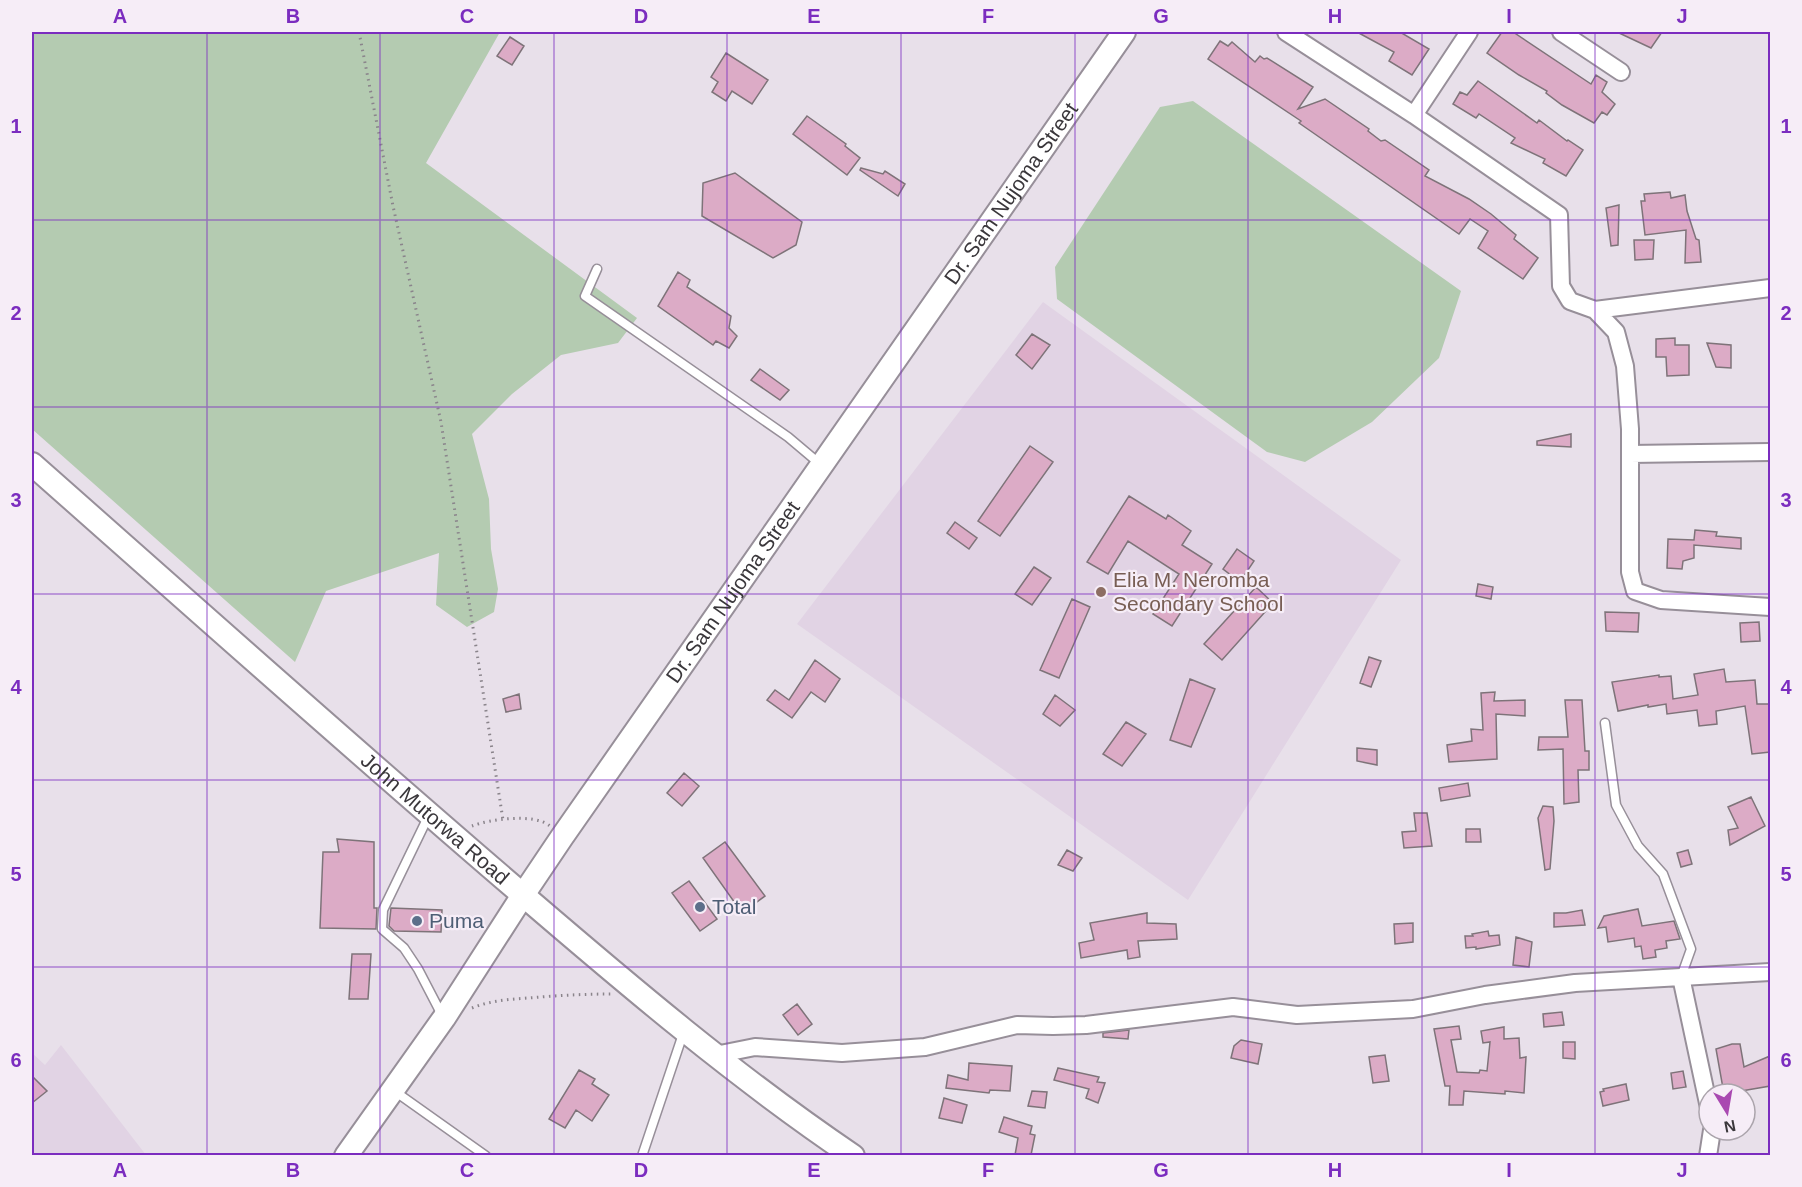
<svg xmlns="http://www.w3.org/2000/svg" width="1802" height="1187" font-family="Arial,sans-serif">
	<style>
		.built { fill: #e1d3e4 }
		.green { fill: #b4cbb1 }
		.building { fill: #dcabc6; stroke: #7e7379; stroke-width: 1.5 }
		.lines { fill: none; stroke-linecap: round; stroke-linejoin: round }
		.lane-casing { stroke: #978f99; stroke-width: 11 }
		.street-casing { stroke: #978f99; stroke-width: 20 }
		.secondary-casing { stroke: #978f99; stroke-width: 26 }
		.path { stroke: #8a848b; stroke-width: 3; stroke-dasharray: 1.5 4.5; stroke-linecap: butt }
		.lane { stroke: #fff; stroke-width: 8 }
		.street { stroke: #fff; stroke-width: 16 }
		.secondary { stroke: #fff; stroke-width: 22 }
		.grid { fill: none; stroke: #7b2cbf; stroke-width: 1.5; stroke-opacity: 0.55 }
		.education-dot { fill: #8d6e63; stroke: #f6edf7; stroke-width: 2 }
		.service-dot { fill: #5c6f8a; stroke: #f6edf7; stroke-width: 2 }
		.labels { text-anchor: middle; stroke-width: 4.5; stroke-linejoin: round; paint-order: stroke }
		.street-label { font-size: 21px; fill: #3a373b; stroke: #f6edf7 }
		.education-label { font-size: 21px; fill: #785e54; stroke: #f6edf7; text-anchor: start }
		.service-label { font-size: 21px; fill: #4e5e75; stroke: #f6edf7; text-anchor: start }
		.neatline { fill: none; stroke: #7b2cbf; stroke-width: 2 }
		.grid-label { font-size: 20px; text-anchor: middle; font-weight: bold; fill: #7b2cbf }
	</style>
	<rect width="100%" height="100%" fill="#e8e0ea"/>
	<path class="built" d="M1043,302L1401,560L1188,900L797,624Z
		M61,1045L146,1155H32V1053L45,1065Z"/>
	<path class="green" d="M32,32H500L426,163L637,318L618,343L561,355L512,394L472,434L489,499L491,549L498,589L494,612L467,627L436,605L439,553L326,591L295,662L32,429Z
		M1193,101L1461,291L1439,358L1372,422L1305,462L1267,452L1057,299L1055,267L1160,107Z"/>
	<path class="building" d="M1357,32H1400L1429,49L1412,75L1389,61L1394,52Z
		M1502,32H1513L1591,84L1596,75L1607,82L1602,92L1615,104L1607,115L1602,112L1594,123L1562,105L1546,93L1547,91L1519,75L1487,53Z
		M1617,32H1662L1651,48Z
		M510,37L524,46L512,65L497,56Z
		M1220,41L1228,46L1232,42L1255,62L1260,56L1264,59L1267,58L1313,87L1298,109L1325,99L1369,129L1368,131L1381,141L1385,140L1429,170L1425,176L1469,199L1491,214L1516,235L1514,239L1538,258L1523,279L1478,248L1488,231L1470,219L1459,234L1299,123L1301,121L1208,59Z
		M726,53L768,80L752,104L732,91L726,101L712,92L718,82L711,77Z
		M1478,81L1537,123L1539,120L1567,141L1568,140L1583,150L1566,176L1543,163L1545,159L1511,143L1515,138L1479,114L1476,118L1453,104L1460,92L1467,95Z
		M807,116L846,144L845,146L860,158L847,175L793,134Z
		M861,168L883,174L885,171L905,184L898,196L860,170Z
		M735,173L802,222L796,245L773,258L702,216L703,183Z
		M1670,192L1671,198L1685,195L1687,211L1696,239L1699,240L1701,262L1685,263L1686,230L1645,235L1641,201H1645L1644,194Z
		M1619,205L1618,245L1611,246L1606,208Z
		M1634,240H1654L1653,259L1635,260Z
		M678,272L690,280L687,287L731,316L729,328L737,336L729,348L716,341L713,345L658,306Z
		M1032,334L1050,345L1032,369L1016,355Z
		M1675,338V345H1689V375L1667,376L1666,357H1656V339Z
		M1707,343L1731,345V368L1716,367Z
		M760,369L789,390L780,400L751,380Z
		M1571,434V447L1537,445V441Z
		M1030,446L1053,462L1000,536L978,521Z
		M1129,496L1166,519L1168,515L1191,531L1182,545L1212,564L1172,626L1153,614L1179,574L1128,541L1108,574L1087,562Z
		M955,522L977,538L969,549L947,533Z
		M1695,530L1717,532L1716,536L1741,538V549L1694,545V558L1683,561L1682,569L1667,568L1668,539L1694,540Z
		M1237,549L1254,561L1240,582L1223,569Z
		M1034,567L1051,578L1032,605L1015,594Z
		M1478,584L1493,587L1491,599L1476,596Z
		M1256,587L1273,603L1222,660L1204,644Z
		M1072,599L1090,607L1059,678L1040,670Z
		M1605,612L1639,613L1638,632L1606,631Z
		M1759,622L1760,641L1741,642L1740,623Z
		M1369,657L1381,661L1371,687L1360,683Z
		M815,660L840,679L825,702L811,692L792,718L767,700L775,690L789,700Z
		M1724,669L1726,682L1755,680L1757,704H1770V752L1752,754L1745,706L1716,711L1717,724L1699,726L1697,710L1667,714L1666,704L1648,707V705L1618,711L1612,682L1659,675V677L1671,676L1673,699L1698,695L1694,674Z
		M1190,679L1215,689L1191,747L1170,740Z
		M1495,692L1494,701L1525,700V716L1496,714L1497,759L1449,762L1447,745L1472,741L1471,729L1483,730L1481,693Z
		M519,694L521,709L506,712L503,699Z
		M1055,695L1075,710L1060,726L1043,714Z
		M1565,700H1582L1585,751H1589V770H1578L1579,802L1564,804L1563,749L1538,750L1539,737H1568Z
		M1126,722L1146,734L1122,766L1103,754Z
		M1357,748L1377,750V765L1357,761Z
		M684,773L699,786L682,806L667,793Z
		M1468,783L1470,796L1441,801L1439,788Z
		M1751,797L1765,826L1730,845L1728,830L1738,828L1728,807Z
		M1543,806L1553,807L1554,821L1550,869L1545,870L1538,818Z
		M1414,813H1427L1432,846L1404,848L1402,832L1416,831Z
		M1466,829H1480L1481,842H1466Z
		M337,839L374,842V908H377L376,929L320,928L323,852H339Z
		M725,842L765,896L742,913L703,858Z
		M1067,850L1082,858L1073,871L1058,865Z
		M1688,850L1692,864L1681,867L1677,853Z
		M689,881L717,919L700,931L672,893Z
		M391,908L442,910L441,932L394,931L389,926Z
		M1638,909L1642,926L1674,921L1680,939L1666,941L1667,948L1655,950L1656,957L1643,959L1641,946L1635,947L1634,938L1608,942L1606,927L1598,928L1604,916Z
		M1582,910L1585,925L1554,927V913H1566Z
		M1147,913V923L1176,924L1177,939L1138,941L1140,957L1128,959L1127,950L1081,958L1079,943L1094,940L1090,923Z
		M1413,923V942L1395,944L1394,924Z
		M1488,931L1489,936L1499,935L1500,945L1476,949V947L1466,948L1465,936H1473L1472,934Z
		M1516,937L1532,942L1529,967L1513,965Z
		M352,954H371L368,999H349Z
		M797,1004L812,1024L798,1035L783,1015Z
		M1562,1012L1564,1025L1544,1027L1543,1014Z
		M1459,1026L1461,1039L1451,1040L1457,1072L1479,1073L1480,1070L1487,1071L1490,1042L1483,1043L1481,1031L1504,1027V1039L1519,1038L1520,1058L1526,1057L1524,1093L1505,1091V1094L1464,1091L1463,1105H1449L1450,1086H1445L1434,1029Z
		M1129,1030L1128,1039L1103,1037V1033Z
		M1241,1040L1262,1044L1258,1064L1231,1058L1234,1046Z
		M1563,1042H1575V1059L1563,1058Z
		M1732,1044H1740L1744,1067L1770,1056V1086L1724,1094L1716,1049Z
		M1385,1055L1389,1081L1373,1083L1369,1057Z
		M969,1063L1012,1066L1010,1091L990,1090L989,1093L946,1088L948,1075L968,1080Z
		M1058,1068L1099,1077L1097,1082L1105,1083L1098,1103L1086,1098L1089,1089L1054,1080Z
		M579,1070L595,1079L592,1084L609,1095L592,1121L576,1110L565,1128L549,1119Z
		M1683,1071L1686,1087L1673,1089L1671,1073Z
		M32,1076L47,1091L32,1103Z
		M1626,1084L1629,1100L1603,1106L1600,1092L1604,1091L1603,1089Z
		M1032,1091L1047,1092L1045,1108L1028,1106Z
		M944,1098L967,1105L962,1123L939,1118Z
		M1004,1117L1032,1126L1030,1134L1035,1135L1031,1155H1015L1018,1138L999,1132Z"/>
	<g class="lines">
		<defs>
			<path id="lane" d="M597,269L585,296L788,437L820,464
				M1605,723L1616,805L1638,846L1663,874L1691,949L1681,977
				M429,815L383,910L382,929L404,948L418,969L443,1017
				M393,1090L486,1156
				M642,1156L684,1031"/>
			<path id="street" d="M1286,32L1414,115L1469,32
				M1561,32L1621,72
				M1414,115L1559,215L1561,286L1570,301L1595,310L1616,332L1625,366L1630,429V572L1635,591L1661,600L1770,607
				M1595,310L1770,288
				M1630,454L1770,452
				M1681,977L1709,1108
				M715,1055L755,1047L842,1053L925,1047L1017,1025L1053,1026L1086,1025L1233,1007L1297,1015L1413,1009L1485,995L1575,983L1770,972
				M1708,1156L1712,1130"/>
			<g id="secondary">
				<path id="s1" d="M32,464C195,608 357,753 523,895C629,986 736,1077 853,1156"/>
				<path id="s2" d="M346,1156L444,1018L523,895L562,837L1124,32"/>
			</g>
		</defs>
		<use href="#lane" class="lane-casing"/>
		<use href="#street" class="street-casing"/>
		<use href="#secondary" class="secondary-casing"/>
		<path class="path" d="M359,32L393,206L441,422L503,820
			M472,826C490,819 535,813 550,826
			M472,1008C494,999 518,999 541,997C565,995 588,994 611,994"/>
		<use href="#lane" class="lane"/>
		<use href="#street" class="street"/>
		<use href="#secondary" class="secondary"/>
	</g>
	<path class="grid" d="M207,32V1156M380,32V1156M554,32V1156M727,32V1156M901,32V1156M1075,32V1156M1248,32V1156M1422,32V1156M1595,32V1156M32,220H1770M32,407H1770M32,594H1770M32,780H1770M32,967H1770"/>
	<circle class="education-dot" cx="1101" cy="592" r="6"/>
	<g class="service-dot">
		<circle cx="700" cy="907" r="6"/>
		<circle cx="417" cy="921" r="6"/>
	</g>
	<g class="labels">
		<g class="street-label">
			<text dy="7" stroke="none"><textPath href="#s2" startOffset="1170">Dr. Sam Nujoma Street</textPath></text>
			<text dy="7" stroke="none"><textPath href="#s2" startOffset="684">Dr. Sam Nujoma Street</textPath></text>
			<text dy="7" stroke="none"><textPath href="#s1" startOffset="537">John Mutorwa Road</textPath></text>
		</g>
		<g class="education-label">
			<text x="1113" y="587">Elia M. Neromba<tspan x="1113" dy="24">Secondary School</tspan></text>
		</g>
		<g class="service-label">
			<text x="712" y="914">Total</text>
			<text x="429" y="928">Puma</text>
		</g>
	</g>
	<rect width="1802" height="1187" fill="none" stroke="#f6edf7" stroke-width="66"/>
	<g transform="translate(1727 1112) rotate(169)"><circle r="28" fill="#f6edf7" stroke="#aba4ac" stroke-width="1.5"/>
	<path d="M0-4.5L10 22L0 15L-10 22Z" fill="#a949b1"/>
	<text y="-9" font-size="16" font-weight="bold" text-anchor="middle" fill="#3a373b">N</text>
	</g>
	<rect x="33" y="33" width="1736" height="1121" class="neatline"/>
	<g class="grid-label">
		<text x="120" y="23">A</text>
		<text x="293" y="23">B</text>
		<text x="467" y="23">C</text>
		<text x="641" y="23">D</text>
		<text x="814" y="23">E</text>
		<text x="988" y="23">F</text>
		<text x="1161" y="23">G</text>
		<text x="1335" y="23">H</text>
		<text x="1509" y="23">I</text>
		<text x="1682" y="23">J</text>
		<text x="16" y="133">1</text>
		<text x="1786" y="133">1</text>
		<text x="16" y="320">2</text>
		<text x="1786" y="320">2</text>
		<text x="16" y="507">3</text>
		<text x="1786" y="507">3</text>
		<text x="16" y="694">4</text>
		<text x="1786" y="694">4</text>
		<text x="16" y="881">5</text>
		<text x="1786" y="881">5</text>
		<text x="16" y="1067">6</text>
		<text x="1786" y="1067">6</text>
		<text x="120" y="1177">A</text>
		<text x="293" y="1177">B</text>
		<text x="467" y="1177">C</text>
		<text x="641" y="1177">D</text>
		<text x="814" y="1177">E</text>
		<text x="988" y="1177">F</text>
		<text x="1161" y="1177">G</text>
		<text x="1335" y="1177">H</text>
		<text x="1509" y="1177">I</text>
		<text x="1682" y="1177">J</text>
	</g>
</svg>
